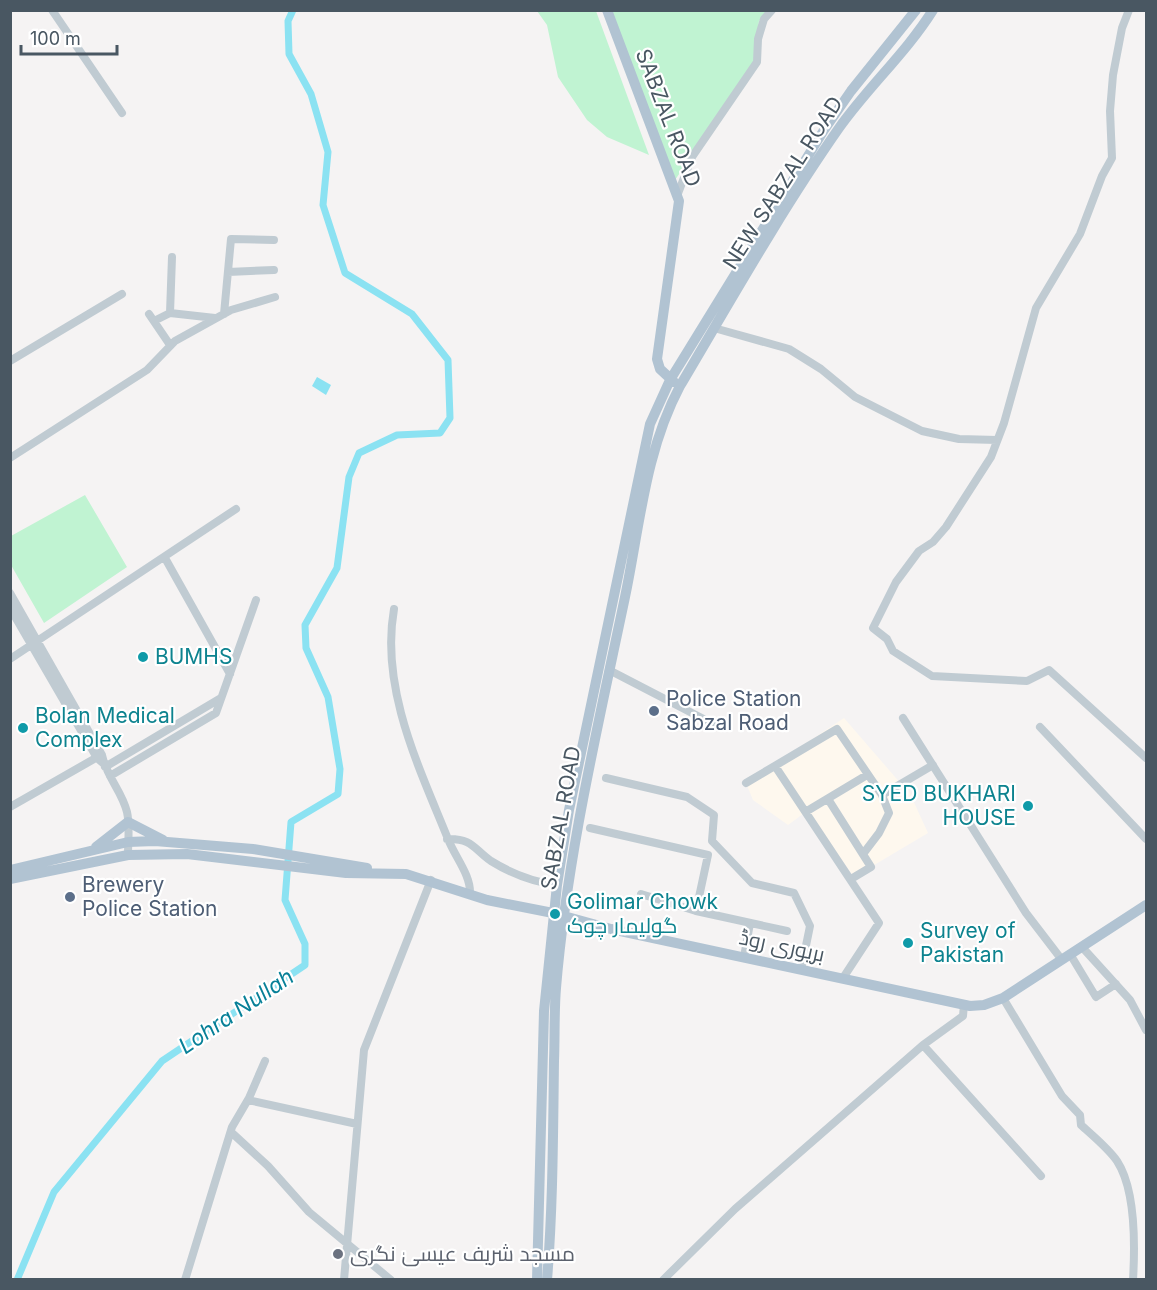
<svg xmlns="http://www.w3.org/2000/svg" width="1157" height="1290" font-family="Inter,Cairo,sans-serif">
	<style>
		.commercial { fill: #fef8ee }
		.green { fill: #c0f3d2 }
		.water { fill: #8be2f2 }
		.lines { fill: none; stroke-linecap: round; stroke-linejoin: round }
		.canal { stroke: #8be2f2; stroke-width: 7 }
		.minor { stroke: #c0cbd2; stroke-width: 8 }
		.major { stroke: #b1c3d2; stroke-width: 10 }
		.culture-dot { fill: #0f9aa8; stroke: #fff; stroke-width: 2 }
		.service-dot { fill: #5c6f8a; stroke: #fff; stroke-width: 2 }
		.worship-dot { fill: #6b7280; stroke: #fff; stroke-width: 2 }
		.labels { text-anchor: middle; stroke-width: 4.5; stroke-linejoin: round; paint-order: stroke }
		.street-label { font-size: 21px; fill: #495762; stroke: #fff }
		.culture-label { font-size: 21px; fill: #0d838f; stroke: #fff; text-anchor: start }
		.service-label { font-size: 21px; fill: #4e5e75; stroke: #fff; text-anchor: start }
		.worship-label { font-size: 21px; fill: #5b616d; stroke: #fff; text-anchor: start }
		.water-label { font-size: 22px; font-style: italic; fill: #078098; stroke: #fff }
	</style>
	<rect width="100%" height="100%" fill="#f5f3f3"/>
	<path class="commercial" d="M844,718L902,785H906L928,833L854,877L807,811L788,825L753,800L746,783Z"/>
	<path class="green" d="M537,11H596L649,155L607,137L587,120L558,77L547,25Z
		M606,11H767L759,21L753,65L673,183Z
		M85,495L127,567L44,623L11,565V536Z"/>
	<path class="water" d="M317,377L331,385L326,395L312,386Z"/>
	<g class="lines">
		<path class="canal" d="M17,1280L54,1192L162,1061L305,965V944L285,900L291,822L338,794L340,769L328,697L306,648L305,625L337,568L349,477L359,453L397,435L440,433L450,418L448,360L412,314L345,273L323,205L328,152L311,94L289,54L288,21L293,10"/>
		<path class="minor" d="M52,10L122,113
			M1129,10L1122,28L1113,75L1110,111L1112,158L1102,176L1080,234L1036,308L1004,423L991,457L946,527L933,542L919,551L896,582L873,628L887,639L893,651L932,676L1027,681L1049,670L1146,758
			M677,196L692,157L757,62L758,39L764,19L772,10
			M228,272L274,270
			M170,313L172,257
			M149,314L170,345
			M224,314L231,239L274,240
			M156,320L170,313L215,318
			M714,328L789,349L821,369L855,397L922,431L959,439L997,440
			M10,361L122,294
			M10,458L147,370L175,341L231,310L275,297
			M165,558L230,674
			M10,593L102,755C106,776 122,791 127,812C130,825 128,841 128,855
			M10,608L97,758L104,764
			M394,609C380,688 419,767 448,839C455,857 471,875 470,894
			M10,659L236,509
			M609,670L719,727
			M903,718L1026,913L1062,960
			M1040,727L1146,839
			M775,766L879,923L843,978
			M105,767L221,698
			M110,776L216,713L256,600
			M606,778L687,797L714,815L712,841L752,883L794,893L810,926L801,970
			M746,783L837,729L882,795L889,813L879,833L863,854
			M882,795L933,765
			M828,799L871,867L851,879
			M10,807L101,755
			M807,811L867,775
			M590,828L708,855L696,911
			M447,839C472,838 474,849 491,861C512,874 533,882 557,885
			M641,894L696,911L787,931
			M1082,947L1130,1000L1146,1030
			M1070,954L1096,997L1116,984
			M744,957L750,923
			M1003,998L1062,1096L1080,1115L1081,1125C1093,1136 1108,1148 1117,1161C1136,1190 1135,1246 1133,1280
			M923,1045L1041,1176
			M248,1100L357,1124
			M231,1132L268,1166L309,1212L391,1280
			M185,1280L232,1127L249,1098L265,1061
			M344,1280L364,1050L431,880
			M663,1280L735,1209L923,1045L963,1016L964,1004"/>
		<path class="major" d="M607,10L679,201L657,359L660,369L674,382
			M96,847L128,822L163,840
			M10,870L128,842L155,841L253,849L367,868
			M10,879L128,855L187,854L346,873L406,874L487,900L553,913L611,929L970,1006L984,1005L1003,998L1146,905
			M537,1280L544,1011L557,885L569,810L650,424L670,380L824,130L851,91L916,10
			M547,1280C553,1207 553,1133 554,1061C555,1036 554,1012 556,988C567,856 598,726 625,597C640,525 645,452 680,386C731,300 781,211 839,128C868,87 906,53 933,10"/>
	</g>
	<g class="culture-dot">
		<circle cx="143" cy="657" r="6"/>
		<circle cx="23" cy="728" r="6"/>
		<circle cx="1028" cy="806" r="6"/>
		<circle cx="555" cy="914" r="6"/>
		<circle cx="908" cy="943" r="6"/>
	</g>
	<g class="service-dot">
		<circle cx="654" cy="711" r="6"/>
		<circle cx="70" cy="897" r="6"/>
	</g>
	<circle class="worship-dot" cx="338" cy="1254" r="6"/>
	<g class="labels">
		<g class="street-label">
			<text transform="translate(668 118) rotate(69)" y="7">SABZAL ROAD</text>
			<text transform="translate(783 183) rotate(-57)" y="7">NEW SABZAL ROAD</text>
			<text transform="translate(561 818) rotate(-80)" y="7">SABZAL ROAD</text>
			<text transform="translate(782 946) rotate(12)" y="7">بریوری روڈ</text>
		</g>
		<g class="culture-label">
			<text x="155" y="664">BUMHS</text>
			<text x="35" y="723">Bolan Medical<tspan x="35" dy="24">Complex</tspan></text>
			<text x="1016" y="801" text-anchor="end">SYED BUKHARI<tspan x="1016" dy="24">HOUSE</tspan></text>
			<text x="567" y="909">Golimar Chowk<tspan x="567" dy="24">گولیمار چوک</tspan></text>
			<text x="920" y="938">Survey of<tspan x="920" dy="24">Pakistan</tspan></text>
		</g>
		<g class="service-label">
			<text x="666" y="706">Police Station<tspan x="666" dy="24">Sabzal Road</tspan></text>
			<text x="82" y="892">Brewery<tspan x="82" dy="24">Police Station</tspan></text>
		</g>
		<g class="worship-label">
			<text x="350" y="1261">مسجد شریف عیسیٰ نگری</text>
		</g>
		<g class="water-label">
			<text transform="translate(236 1011) rotate(-34)" y="8">Lohra Nullah</text>
		</g>
	</g>
	<rect width="1157" height="1290" fill="none" stroke="#495762" stroke-width="24"/>
	<path d="M21 45v9h96v-9" fill="none" stroke="#495762" stroke-width="3"/>
	<text x="30" y="45" font-size="18" fill="#495762" stroke="#ffffff" stroke-width="4.5" paint-order="stroke">100 m</text>
</svg>
